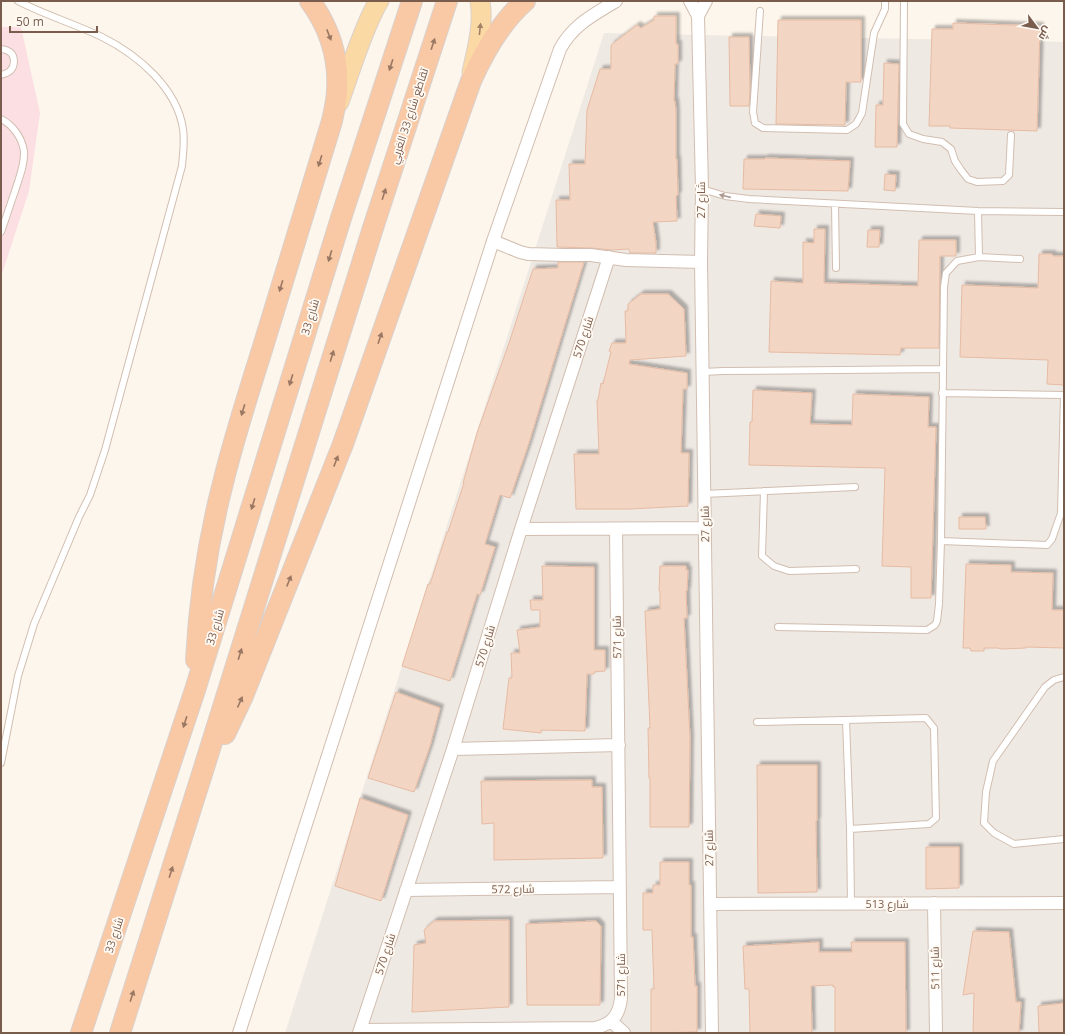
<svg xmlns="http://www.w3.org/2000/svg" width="1065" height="1034" font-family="'Open Sans',Cairo,sans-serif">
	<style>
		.industrial { fill: #efe9e4 }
		.medical { fill: #fbdfe3 }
		.building { fill: #f3d5c3; stroke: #e6bba3; filter: url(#shadow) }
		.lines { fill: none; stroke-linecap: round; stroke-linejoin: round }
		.service-casing { stroke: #d1beb0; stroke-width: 8 }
		.minor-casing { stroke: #d1beb0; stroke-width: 14 }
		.primary-casing { stroke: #dad1cd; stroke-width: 21 }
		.trunk-casing { stroke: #dad1cd; stroke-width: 22 }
		.service { stroke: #fff; stroke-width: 6 }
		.minor { stroke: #fff; stroke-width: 12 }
		.primary { stroke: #fbd9a5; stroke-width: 19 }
		.trunk { stroke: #f9c8a4; stroke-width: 20 }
		.oneway { fill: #a18267 }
		.oneway2 { fill: #9a7763 }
		.oneway3 { fill: #af9d94 }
		.labels { text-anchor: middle; stroke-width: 3.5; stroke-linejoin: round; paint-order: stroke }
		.street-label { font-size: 11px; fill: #7a5c4d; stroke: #fffaf3 }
	</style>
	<defs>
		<filter id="shadow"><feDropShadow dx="3.5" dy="-3.5" stdDeviation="1" flood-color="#0004"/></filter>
	</defs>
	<rect width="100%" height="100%" fill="#fdf6ec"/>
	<path class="industrial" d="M604,33L1064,42V1033H285Z"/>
	<path class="medical" d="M1,27H21L40,113L29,191L1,277Z"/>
	<path class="building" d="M654,16H676V44H678V64H675L674,101H675L676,111V159H677L678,195L676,196L677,221L653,222L656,243V253H630L629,249L612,250L591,248L557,247L556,200H570L569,164H585L587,110L600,69H611V45L637,25L641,28L654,20Z
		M778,20H861V82H846L845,125L776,124Z
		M953,23L1040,26L1037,131L950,128V126H929L932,29H953Z
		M729,37H749L750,90L749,106H730Z
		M884,63L899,64L897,147H875L876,105H883Z
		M765,158L850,161L848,191L743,189L744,159H765Z
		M885,174L896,175L895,191L884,190Z
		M756,214L781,216L780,228L754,226Z
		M814,229H825L824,283L918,286L919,240H956V256H940L939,348H901L900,355L769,352L771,281L803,283V242L814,243Z
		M868,230H880L879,247H867Z
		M1039,254H1052L1053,256H1064V385L1047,384L1048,360L960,357L962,285L1038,288Z
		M558,262H584L528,446L510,498L500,495L485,544L495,547L480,595L477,594L450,681L402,666L428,584H430L447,532H448L464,483H463L477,433L509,343L533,269L558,268Z
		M641,294H668L684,309L686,356L630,360L629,364L687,373V389H683L681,453H689L688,506L630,509H576L574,454H599L597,400H598L601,383L603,384L611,352L609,351L612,343H626L625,311H628V304Z
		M753,390L812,393L810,424L852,425L853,394L929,397L928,427H936L931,598H911V567L882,566L885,468L749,465L750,422H752Z
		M959,517H985L986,529H959Z
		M966,564L1011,565V572L1053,573L1052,610H1064V648L1026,647V648L1001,649L998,648H984V651H971L970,648H963Z
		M542,566L594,567V650H605V671L594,672V674H587L585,731L541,730V733L503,729L509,678H512L511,653H520L517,630L540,627V610H531L530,600H543Z
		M660,566H686V570H688L687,591H686L687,618H684L690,738L689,827H650V778H649L648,728H650L645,611L660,609V591H659Z
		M396,692L440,708L430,746L414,792L368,778Z
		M757,765H817V821H816L817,892L758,893Z
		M592,780V787H602L603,858L494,860V823L482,824L481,781Z
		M360,798L408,815L381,901L335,886Z
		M926,847H959V888L926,889Z
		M660,862H689V885H691V937H693L695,986H697V1032L651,1033V989H654L652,930H643V893H653V885H660Z
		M509,920V1007L412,1012L414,945L426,943L424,930L434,921Z
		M596,921L601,926L600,1005H527L526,924Z
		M973,931L1009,932L1016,1002H1021L1019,1033H973L974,993L963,995Z
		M819,942V952H852L851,942H905L906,1033H835V987H833V985L811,986L812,1033H750L749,989H745L743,946Z
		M1064,1003V1033H1039L1038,1006Z"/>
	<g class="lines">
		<defs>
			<path id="service" d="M904,1L903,124L909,134L923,139L942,142L951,149L955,161L961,170L968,179L977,182L1003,181L1009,175L1011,135
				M760,11L753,112L755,123L763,128L847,130L856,124L862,113L874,33L885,9V1
				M1,49C2,49 7,50 8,51C15,54 16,65 10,71C8,73 4,74 1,75
				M1,119C13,125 22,138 24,151C25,164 19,178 15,191C10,205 6,218 1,232
				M702,189L725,196L749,199L978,211L1064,212
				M835,204L836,268
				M978,211L979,257
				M703,372L723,371L943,369
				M942,393L1064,395
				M764,491L762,556L774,566L789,571L856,569
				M704,494L855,487
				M941,541L1047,545L1052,539L1061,513L1064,395
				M778,627L927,630L935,625L937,621L939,604L941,541L944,287L946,273L957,261L979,257L1020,259
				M1064,677L1054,680L1045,687L993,761L986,792L984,823L994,833L1014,844L1064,839
				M846,720L850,829L851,904
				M757,722L926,718L934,728L936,818L929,824L850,829
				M1,763L18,676L34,624L79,517L90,495L105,450L182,166C183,153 185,142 183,129C177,88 138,55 102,37C75,24 45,15 18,1"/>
			<path id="minor" d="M690,1L698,16L702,189L701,262L712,1033
				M698,16L706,1
				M493,241L520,252L528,254L564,255H591L626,260L701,262
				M521,529L705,528
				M453,749L619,745
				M406,890L620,887
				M934,903L936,1033
				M710,904L1064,903
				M611,1021L624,1033
				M360,1030L595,1028C612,1024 619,1016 621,998L616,529
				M239,1033L493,241L560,49C573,25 593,15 616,1
				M359,1033L453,749L521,529L609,257"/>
			<path id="primary" d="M472,72C477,49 484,25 480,1
				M339,102C350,72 359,40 373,12C375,8 376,5 379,1"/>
			<path id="trunk" d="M196,660C199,601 208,541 223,483C234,438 248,394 262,350C285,273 309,197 332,121C334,111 337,100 337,90C339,58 329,27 310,1
				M225,734L243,696L343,444L471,81C484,52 501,22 525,1
				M81,1033L195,690L341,218L412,1
				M120,1033L202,774L372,231L447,1"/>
		</defs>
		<use href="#service" class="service-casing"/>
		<use href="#minor" class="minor-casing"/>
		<use href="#primary" class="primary-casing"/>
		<use href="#trunk" class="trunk-casing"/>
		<use href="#service" class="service"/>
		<use href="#minor" class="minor"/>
		<use href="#primary" class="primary"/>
		<use href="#trunk" class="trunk"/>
	</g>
	<defs><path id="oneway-solid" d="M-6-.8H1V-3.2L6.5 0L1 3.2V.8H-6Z"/></defs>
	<use class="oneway" href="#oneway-solid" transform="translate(480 29) rotate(-84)"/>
	<g class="oneway2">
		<use href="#oneway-solid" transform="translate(329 35) rotate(69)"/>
		<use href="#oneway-solid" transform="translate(433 44) rotate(-72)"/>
		<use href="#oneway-solid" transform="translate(391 65) rotate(108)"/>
		<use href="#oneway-solid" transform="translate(320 161) rotate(107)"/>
		<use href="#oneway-solid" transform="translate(384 194) rotate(-72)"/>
		<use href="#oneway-solid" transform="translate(330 256) rotate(107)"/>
		<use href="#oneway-solid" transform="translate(281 286) rotate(107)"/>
		<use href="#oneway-solid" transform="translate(380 338) rotate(-71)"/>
		<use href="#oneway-solid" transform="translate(332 356) rotate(-73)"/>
		<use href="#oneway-solid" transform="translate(291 380) rotate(107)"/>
		<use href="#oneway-solid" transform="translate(243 410) rotate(107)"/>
		<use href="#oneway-solid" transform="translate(336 461) rotate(-69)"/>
		<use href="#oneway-solid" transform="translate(253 504) rotate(107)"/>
		<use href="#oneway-solid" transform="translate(289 581) rotate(-68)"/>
		<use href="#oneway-solid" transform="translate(240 654) rotate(-73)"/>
		<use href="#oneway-solid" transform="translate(240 702) rotate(-66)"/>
		<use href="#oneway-solid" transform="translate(185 722) rotate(108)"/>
		<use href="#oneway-solid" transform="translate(171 872) rotate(-72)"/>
		<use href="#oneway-solid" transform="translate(132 996) rotate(-72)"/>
	</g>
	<use class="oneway3" href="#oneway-solid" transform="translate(725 196) rotate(-167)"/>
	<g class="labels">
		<g class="street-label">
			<text transform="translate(409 116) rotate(-72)" y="4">تقاطع شارع 33 الغربي</text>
			<text transform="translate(701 200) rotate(-90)" y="4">شارع 27</text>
			<text transform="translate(310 317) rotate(-73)" y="4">شارع 33</text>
			<text transform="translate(583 337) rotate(-72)" y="4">شارع 570</text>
			<text transform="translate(705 524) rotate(-91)" y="4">شارع 27</text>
			<text transform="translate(215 627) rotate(-73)" y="4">شارع 33</text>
			<text transform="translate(617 637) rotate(-91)" y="4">شارع 571</text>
			<text transform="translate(485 646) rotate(-73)" y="4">شارع 570</text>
			<text transform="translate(709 848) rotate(-91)" y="4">شارع 27</text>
			<text transform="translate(513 889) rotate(-1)" y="4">شارع 572</text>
			<text x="887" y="908">شارع 513</text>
			<text transform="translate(114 935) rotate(-72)" y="4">شارع 33</text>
			<text transform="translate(385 954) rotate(-72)" y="4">شارع 570</text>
			<text transform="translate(935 968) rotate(-91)" y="4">شارع 511</text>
			<text transform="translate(621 975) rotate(-90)" y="4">شارع 571</text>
		</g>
	</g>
	<rect width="1065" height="1034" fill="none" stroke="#7a5c4d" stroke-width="4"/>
	<g transform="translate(1037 28) rotate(122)" stroke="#fffaf3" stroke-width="3" paint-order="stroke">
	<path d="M0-3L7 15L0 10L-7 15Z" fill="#7a5c4d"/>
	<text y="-6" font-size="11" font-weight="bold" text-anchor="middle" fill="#7a5c4d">ش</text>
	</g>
	<path d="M10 26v6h87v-6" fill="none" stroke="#7a5c4d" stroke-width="2"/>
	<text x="16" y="26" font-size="12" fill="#7a5c4d" stroke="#fffaf3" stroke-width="3" paint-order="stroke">50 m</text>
</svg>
